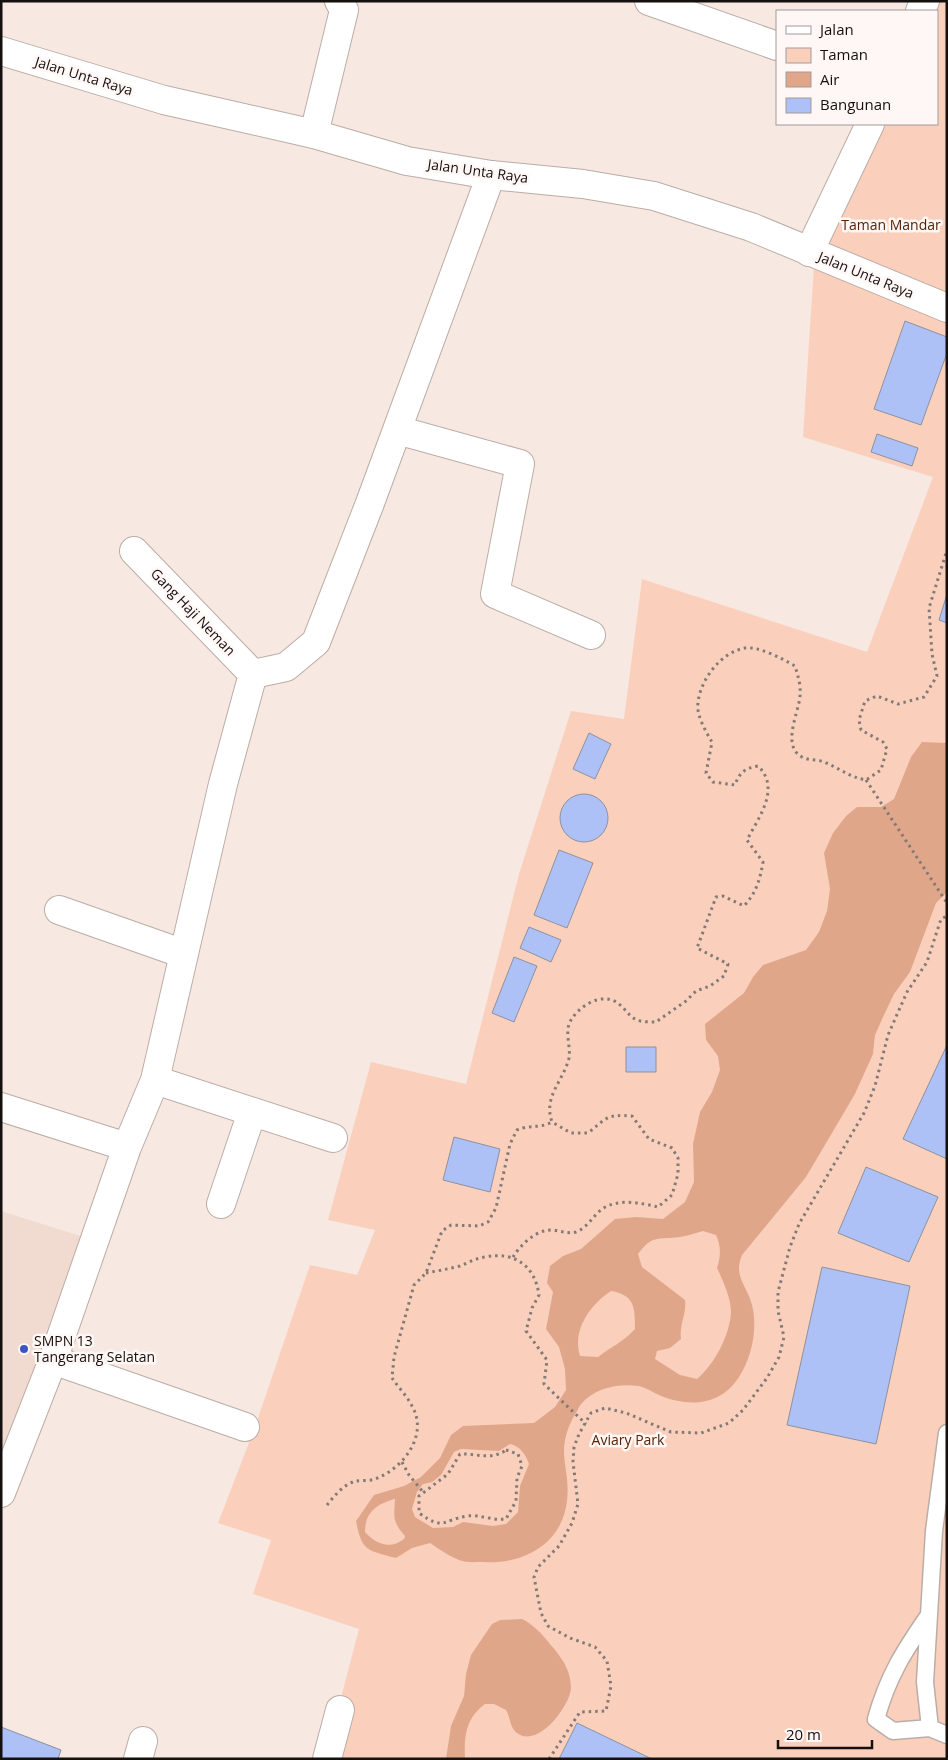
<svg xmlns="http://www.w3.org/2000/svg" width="948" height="1760" font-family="'Open Sans',sans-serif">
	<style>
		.built { fill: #f1dacf }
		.green { fill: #fad0bd }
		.water { fill: #e0a68a; fill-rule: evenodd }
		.building { fill: #aec1f6; stroke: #8d919e }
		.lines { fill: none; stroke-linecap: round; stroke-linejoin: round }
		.lane-casing { stroke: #bbada6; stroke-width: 19 }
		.street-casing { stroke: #bbada6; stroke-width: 30 }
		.secondary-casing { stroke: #bbada6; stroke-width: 30 }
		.path { stroke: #837975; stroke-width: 3; stroke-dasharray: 2.5 4; stroke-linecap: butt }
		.lane { stroke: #fff; stroke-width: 16 }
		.street { stroke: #fff; stroke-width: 28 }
		.secondary { stroke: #fff; stroke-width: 28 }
		.poi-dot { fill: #3c54c6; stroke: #fef7f5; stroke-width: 2 }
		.labels { text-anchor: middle; stroke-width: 5; stroke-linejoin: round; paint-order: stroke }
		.street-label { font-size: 14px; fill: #15100e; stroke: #fef7f5 }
		.park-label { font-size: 14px; fill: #572304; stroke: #fef7f5 }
		.poi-label { font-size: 14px; fill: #15100e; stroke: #fef7f5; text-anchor: start }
	</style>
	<rect width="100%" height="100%" fill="#f7e8e1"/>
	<path class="built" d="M1,1211L93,1240L1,1457Z"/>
	<path class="green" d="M934,1H947V301L812,260L877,124H937V11H929Z
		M814,265L947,313V1759H325L359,1629L253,1594L271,1540L218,1523L255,1427L310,1265L357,1275L375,1230L328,1220L371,1062L466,1084L519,874L571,711L624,719L642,579L867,652L933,477L803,437Z"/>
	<path class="water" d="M922,742L947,743V892L936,903L910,972L894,994L884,1015L875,1035L873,1054L855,1094L806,1177L742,1255C733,1277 747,1285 752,1305C758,1328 752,1357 739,1377C720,1407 687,1407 659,1395C652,1392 645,1387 638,1386C619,1383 595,1388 582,1403C579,1406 577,1412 574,1416C554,1453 571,1466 567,1501C562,1545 522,1565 482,1562C475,1562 466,1563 459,1560C449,1556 439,1549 430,1543L412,1548L396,1558C367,1550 362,1552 356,1521L374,1495L404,1486L421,1477L440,1458L451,1435L463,1426L534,1423L555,1407L566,1390L565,1369L559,1347L546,1329L553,1292L547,1283L550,1266L563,1256L581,1249L615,1219L636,1217L663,1219L685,1202L694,1182L693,1144L700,1112L712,1092L720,1070L718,1056L706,1040L705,1024L744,993L753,977L763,965L806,950L819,932L827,911L830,889L824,853L833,833L846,816L857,807H881L894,799L911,757ZM703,1231L716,1235C721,1246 721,1256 717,1268C723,1281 731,1298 731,1312C730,1335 714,1365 697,1379L680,1375L655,1359L657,1351L670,1348L681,1339C679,1325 687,1313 685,1300L642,1267L638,1254C653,1234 658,1240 680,1237C687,1236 695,1233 703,1231ZM611,1291C635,1295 635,1308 635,1329C622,1343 612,1346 598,1357L580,1356C572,1330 590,1305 611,1291ZM510,1444C520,1446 526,1455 529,1464L520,1486L518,1512L506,1524L493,1526L463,1522L453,1527L433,1528L415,1517L412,1509L417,1492L423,1484L432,1482L441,1475L454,1452L461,1449L499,1451ZM395,1499C394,1518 392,1521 405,1536L404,1539C390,1550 376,1544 365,1532C365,1512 377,1504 395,1499Z
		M522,1619C534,1625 541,1633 550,1644C561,1657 571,1669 571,1688C570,1706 538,1749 517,1733C509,1727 511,1718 506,1710L494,1704H485C466,1718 464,1736 465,1759H446L451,1726L464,1696L466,1674L471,1655L492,1624L500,1620Z"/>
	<path class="building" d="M905,321L947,337V353L921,425L874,409Z
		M877,434L918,448L912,466L871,452Z
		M947,594V623L939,620Z
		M589,733L611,744L595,779L573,769Z
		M560 818a24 24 0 1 1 48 0a24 24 0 1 1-48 0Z
		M559,850L593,863L567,928L534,915Z
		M529,927L561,940L551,962L520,948Z
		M514,957L537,966L514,1022L492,1013Z
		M947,1045V1159L903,1139Z
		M626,1047H656V1072H626Z
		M454,1137L500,1149L490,1192L443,1180Z
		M866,1167L938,1197L909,1262L838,1233Z
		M822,1267L910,1286L876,1444L787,1425Z
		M577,1723L652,1759H559Z
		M1,1727L61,1750L58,1759H1Z"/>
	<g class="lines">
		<defs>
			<path id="lane" d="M947,1433L934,1531L929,1615L925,1682L930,1728L947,1735
				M929,1615C904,1651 888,1676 876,1719L893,1731L930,1728"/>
			<path id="street" d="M649,1L777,46
				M920,11L925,1
				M314,134L344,10L339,1
				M809,252L870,124
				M397,430L520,464L495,594L591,635
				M134,551L253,674
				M59,910L184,954
				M155,1080L333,1138
				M1,1107L127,1147
				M221,1204L252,1112
				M53,1360L245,1427
				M1,1493L53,1360L127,1147L155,1080L223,784L253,674L286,667L316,642L370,503L491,175
				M138,1759L143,1741
				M327,1759L340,1710"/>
			<path id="secondary" d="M1,51L164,100L314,134L407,161L491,175L583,184L654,196L751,227L947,308"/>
		</defs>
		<use href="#lane" class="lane-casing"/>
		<use href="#street" class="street-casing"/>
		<use href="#secondary" class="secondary-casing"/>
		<path class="path" d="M866,780L947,903
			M513,1257C521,1244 537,1229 553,1230C561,1231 568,1234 576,1232C587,1228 593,1216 602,1209C618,1198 641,1203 658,1207L672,1195L678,1174V1158L672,1148L649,1139L632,1116C606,1114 607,1118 588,1133H571L552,1122C543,1096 563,1082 569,1058C571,1046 564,1031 571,1020C577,1010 590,1000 602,999C621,997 625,1015 637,1020C642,1022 650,1022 656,1022L686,1001L696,991L710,986L724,976L728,964L697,948L716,897L723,896L744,906C756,893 760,880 763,862L747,840C759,817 781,788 758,766C745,768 739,773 735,785L713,782L706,773L712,742C706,732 696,715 698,703C700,680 721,652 745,648C759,646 783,659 795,666C798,676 801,685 800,696C799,712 781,746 802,757C809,761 817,759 824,762C839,768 849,777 866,780L881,770L887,749L883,742L861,730L859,720L865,701L877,696L898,704L924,697L937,676L932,654L929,608L947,550
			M426,1273C437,1271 448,1269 460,1266C468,1263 476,1258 485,1257C515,1251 535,1266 539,1295L532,1308L526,1331L547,1360L544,1384L586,1424
			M506,1450L518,1454L522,1466L517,1478L516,1501L506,1519C493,1521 479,1514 467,1516C443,1520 444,1531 419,1513V1496L448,1474L460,1454C476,1453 491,1461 506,1450Z
			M402,1462L409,1475L423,1492
			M327,1505C335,1495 344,1484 356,1481C362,1480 370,1481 375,1479C403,1469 429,1435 412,1406C407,1396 398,1387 392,1378L394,1357L414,1285L426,1273L442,1231L451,1225L479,1226L488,1222L496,1208L510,1144L517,1130C532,1124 539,1129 552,1122
			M549,1759L580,1712L606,1711L611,1686L607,1661L595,1647L570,1638L548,1626L541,1613L534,1577L538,1567L559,1546L572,1523L578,1504L573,1462L574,1447L579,1434L591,1413L605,1408L626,1413L671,1432L701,1433L729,1423L743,1410L767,1378L779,1357L784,1337L778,1311V1292L790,1247L799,1224L864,1113L875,1086L888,1035L907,992L927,962L941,919L947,916"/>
		<use href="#lane" class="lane"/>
		<use href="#street" class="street"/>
		<use href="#secondary" class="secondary"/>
	</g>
	<circle class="poi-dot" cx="24" cy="1349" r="5"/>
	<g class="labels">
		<g class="street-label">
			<text transform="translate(84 76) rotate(17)" y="5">Jalan Unta Raya</text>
			<text transform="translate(478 171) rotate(8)" y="5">Jalan Unta Raya</text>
			<text transform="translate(866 275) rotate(22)" y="5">Jalan Unta Raya</text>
			<text transform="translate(193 612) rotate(46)" y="5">Gang Haji Neman</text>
		</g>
		<g class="park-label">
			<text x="891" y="230">Taman Mandar</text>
			<text x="628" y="1445">Aviary Park</text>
		</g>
		<g class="poi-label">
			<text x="34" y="1346">SMPN 13<tspan x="34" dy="16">Tangerang Selatan</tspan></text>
		</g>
	</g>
	<rect width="948" height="1760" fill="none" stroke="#15100e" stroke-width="5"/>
	<rect x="776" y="10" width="162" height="115" fill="#fef7f5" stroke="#a19b99"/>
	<rect x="786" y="26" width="25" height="8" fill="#ffffff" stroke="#a19b99"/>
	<text x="820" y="35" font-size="15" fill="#15100e">Jalan</text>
	<rect x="786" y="48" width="25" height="15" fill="#fad0bd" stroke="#a19b99"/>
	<text x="820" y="60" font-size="15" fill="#15100e">Taman</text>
	<rect x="786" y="72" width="25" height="15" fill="#e0a68a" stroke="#a19b99"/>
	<text x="820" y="85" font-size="15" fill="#15100e">Air</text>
	<rect x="786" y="98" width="25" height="15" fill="#aec1f6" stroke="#a19b99"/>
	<text x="820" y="110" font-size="15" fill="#15100e">Bangunan</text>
	<path d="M778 1740v8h94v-8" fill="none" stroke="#15100e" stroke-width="2.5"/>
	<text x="786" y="1740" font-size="15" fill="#15100e" stroke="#fef7f5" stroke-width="4" paint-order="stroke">20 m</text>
</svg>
